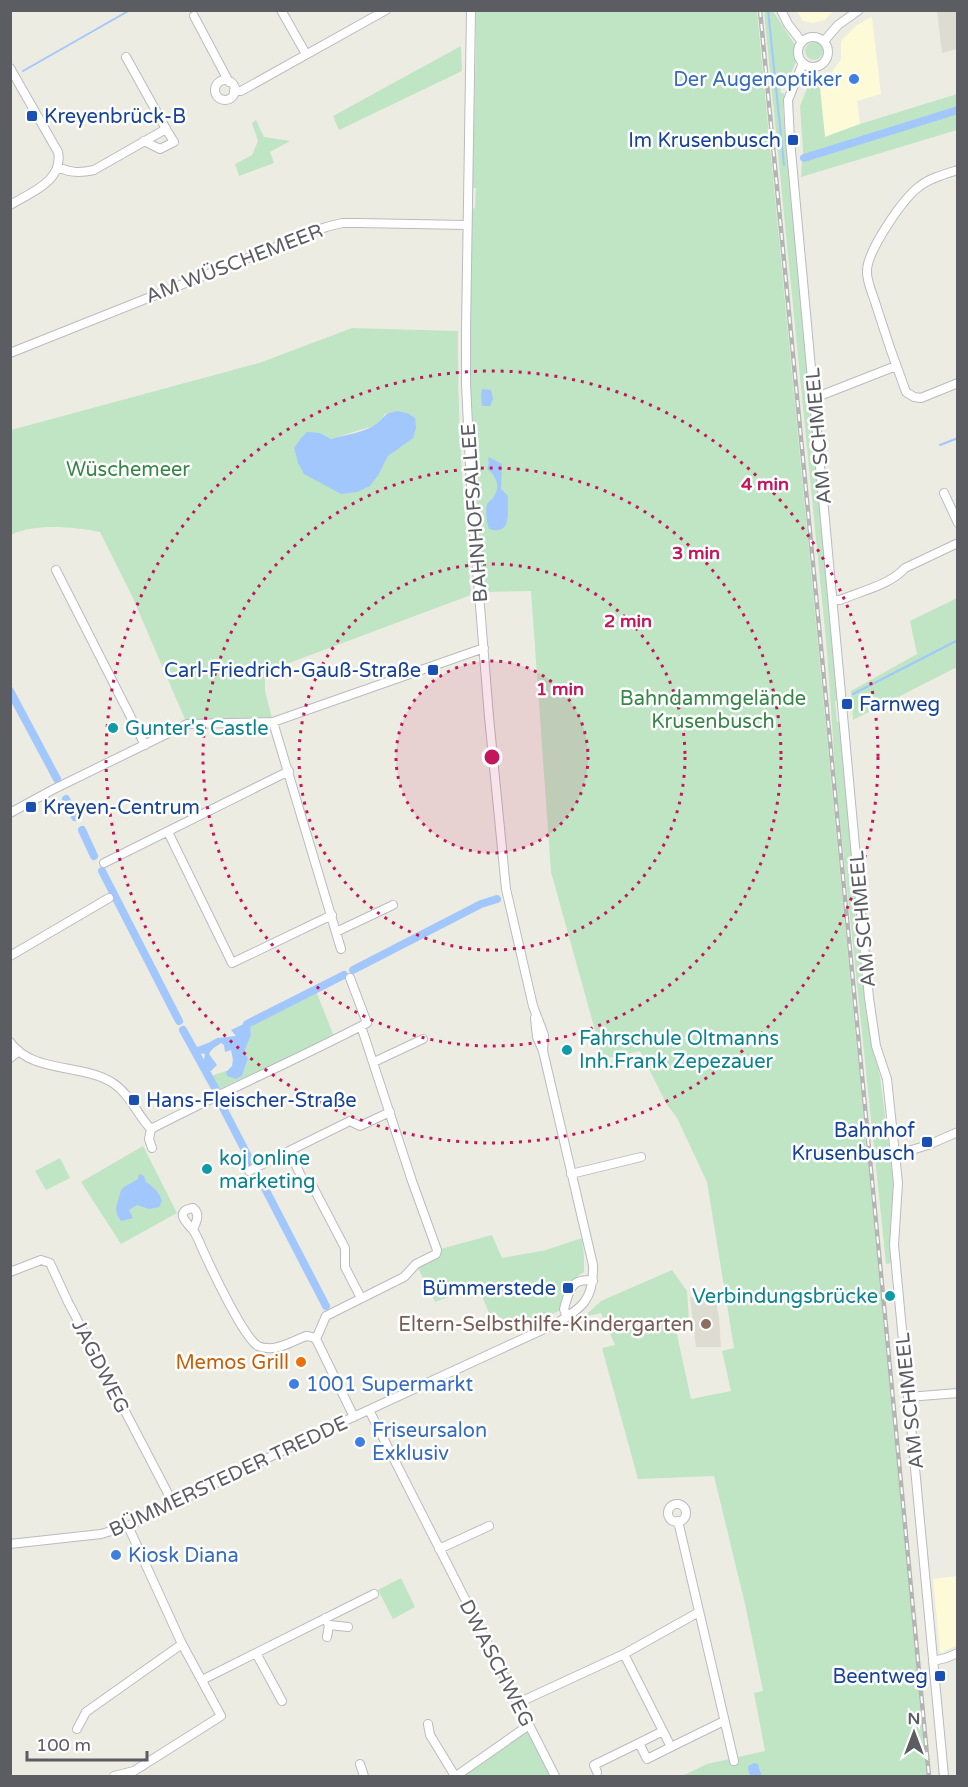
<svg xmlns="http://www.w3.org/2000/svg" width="968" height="1787" font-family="'Varela Round',sans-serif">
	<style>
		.commercial { fill: #fdfad7 }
		.education { fill: #dddcd0 }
		.green { fill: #bfe5c5; fill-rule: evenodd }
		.water { fill: #a2c7fd }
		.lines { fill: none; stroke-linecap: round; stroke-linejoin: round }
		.stream { stroke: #a2c7fd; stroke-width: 2 }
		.canal { stroke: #a2c7fd; stroke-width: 8 }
		.minor-casing { stroke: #babbc1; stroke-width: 10 }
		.minor { stroke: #fff; stroke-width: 8 }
		.rail-casing { stroke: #b3b4b4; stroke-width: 4.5 }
		.rail { stroke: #fff; stroke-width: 2; stroke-dasharray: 7; stroke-linecap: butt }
		.ring { fill: none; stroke: #c2185b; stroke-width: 3; stroke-dasharray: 3 6 }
		.shop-dot { fill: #3f7fe0; stroke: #fff; stroke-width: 2 }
		.transit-dot { fill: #1a4fb4; stroke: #fff; stroke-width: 2 }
		.culture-dot { fill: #0f9aa8; stroke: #fff; stroke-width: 2 }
		.education-dot { fill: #8d6e63; stroke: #fff; stroke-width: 2 }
		.food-dot { fill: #e8710a; stroke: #fff; stroke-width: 2 }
		.labels { text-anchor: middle; stroke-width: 5; stroke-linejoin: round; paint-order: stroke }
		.shop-label { font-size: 20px; fill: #366cbe; stroke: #fff; text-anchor: start }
		.transit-label { font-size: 20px; fill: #164399; stroke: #fff; text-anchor: end }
		.street-label { font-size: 20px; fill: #5b5d63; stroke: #fff }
		.park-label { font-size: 20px; fill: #378647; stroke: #fff }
		.culture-label { font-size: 20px; fill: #0d838f; stroke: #fff; text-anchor: start }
		.education-label { font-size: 20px; fill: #785e54; stroke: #fff; text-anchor: end }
		.food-label { font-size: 20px; fill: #c56008; stroke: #fff; text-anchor: end }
		.centre { fill: #c2185b; stroke: #fff; stroke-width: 3 }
		.ring-label { font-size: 18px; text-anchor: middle; font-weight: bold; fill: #c2185b; stroke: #fff; stroke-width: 5; stroke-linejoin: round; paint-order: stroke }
	</style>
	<rect width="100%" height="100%" fill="#edece2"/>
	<path class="commercial" d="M797,11H833L825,20L813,23L803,21Z
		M872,17L881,94L857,101L860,124L825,137L819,79L831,74L841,59V41L857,25Z
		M957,1576V1645L941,1653L940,1652L933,1579Z"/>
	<path class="education" d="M937,11H957V49L942,53Z
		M715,1296L719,1317L721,1347H696L690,1297Z"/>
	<path class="green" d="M476,11H757L927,1776H762L759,1766L749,1770V1774L751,1776H682L707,1764L765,1751L754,1693L763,1691L745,1604L714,1476L638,1479L602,1348L615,1345L601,1313L588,1316L587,1314L601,1301L672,1270L687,1291L689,1320L675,1325L691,1399L731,1391L722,1351L734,1348L707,1182L677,1118L666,1103L640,1051L603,1059L551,872L531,591L483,592L469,384L472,209L475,208L476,188H472L476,44Z
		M764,11H773L795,45L796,61L789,78H784L780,92L784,94L783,109L785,133L838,700L835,701L837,722H840L870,1036L880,1076L894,1187L890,1226L892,1263L886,1264L836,782L827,651Z
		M805 51a9 9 0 1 1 18 0a9 9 0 1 1-18 0Z
		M461,46L462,71L339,130L333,116Z
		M819,79L825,137L860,124L957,94V130L801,177L803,151L800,106L810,81Z
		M256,120L264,137L290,141L270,152L274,163L239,176L235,164L252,155L258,141L252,123Z
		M352,328L458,331C457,419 464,507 471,595L265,672V691L273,722L187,724L132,596L100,532C73,527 35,523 11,535V430L259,363ZM386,413L399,447L388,456L379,474L332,489C308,472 302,480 294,448L320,433L331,439L376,425Z
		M957,598V667L853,720L851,691L917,654L910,621Z
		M316,991L335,1039L285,1060L212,1094L208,1077L226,1071L242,1076L248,1058L244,1054L251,1035L250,1021Z
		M143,1146L177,1213L121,1244L81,1182Z
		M60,1158L70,1178L46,1190L35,1171Z
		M492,1235L502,1258L546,1250L582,1238L584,1257V1272C568,1281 564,1295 559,1311L506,1334L498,1315L491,1318L478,1286L435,1302L416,1264L437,1250Z
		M401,1578L415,1607L393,1619L378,1590Z
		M527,1729L552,1776H463Z"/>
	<path class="water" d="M482,389L491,390L493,399L490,406H482L481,397Z
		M397,411L407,413L415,418L416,428L413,438L388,456L379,474L370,486L357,492L341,494L304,474L298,463L294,448L301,438L307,432L320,433L331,439C344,435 361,433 373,426C384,420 381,414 397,411Z
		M489,457L502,464L501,489L508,496C507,511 513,536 489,529C487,523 485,511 487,505C487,503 491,500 493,498C501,487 497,476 487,469L489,463L488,460Z
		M250,1021L251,1035L244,1053L248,1058L242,1076L236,1079L227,1076L226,1072L232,1066L233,1060L231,1050L225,1052L224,1045L221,1043L212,1049L209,1054L217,1065L211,1071L206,1070V1067L203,1065L205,1054L199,1052V1048L217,1038L236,1036L231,1030Z
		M139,1174L144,1176L146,1182C153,1186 160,1193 162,1201L159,1207L149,1209L137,1205L129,1210L133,1218L121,1221L117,1215L116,1208L121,1190L124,1187L138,1179Z
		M754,1763L758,1764L762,1776H751L749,1774L748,1766Z"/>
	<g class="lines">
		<path class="stream" d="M768,10L784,165
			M23,71L130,10
			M940,445L958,438
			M853,694L958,640"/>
		<path class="canal" d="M804,158L958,110
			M10,691L57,779
			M66,799L75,817
			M82,830L94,856
			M102,871L179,1021
			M353,970L481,904L497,899
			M183,1030L215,1088
			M245,1032L247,1024L344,975
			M195,1052L209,1047
			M220,1102L251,1162
			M258,1175L326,1306"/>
		<defs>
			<path id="minor" d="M281,10L306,54
				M471,10L466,331V384L472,507L489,717L506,889L533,1006L544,1035L543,1051
				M781,10L788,24L802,42
				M194,16L229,82
				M798 52a15 15 0 1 1 30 0a15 15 0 1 1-30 0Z
				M824,41L838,25L859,10
				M803,63L788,100L790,140L869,998L876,1046L887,1079L898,1183L894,1245L944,1776
				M10,68L58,152C64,181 30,193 10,205
				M215 90a10 10 0 1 1 20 0a10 10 0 1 1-20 0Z
				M234,91H241L386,10
				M144,141L160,149L174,142L166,129
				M58,167C71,173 80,173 94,170L166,129L126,57
				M958,170C945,174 930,178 920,186C903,198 868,250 867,270C866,281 873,294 876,305C885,334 895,363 906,392L914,397L921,398L958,383
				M10,353L326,227L342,223H358L467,225
				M814,396L822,395L896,366
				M944,493L958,523
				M56,570L145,745
				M833,600H840C861,591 890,585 905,568L958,543
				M273,722L341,949
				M10,813L54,789L187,724L273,722L484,648
				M168,832L232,963L332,915
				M104,863L289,771
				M336,932L393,905
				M10,956L109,898
				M10,1042C33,1074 82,1063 113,1083C130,1094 137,1115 151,1129L149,1139L152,1148
				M10,1058L19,1051
				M374,1062L423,1039
				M151,1129C222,1092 296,1060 367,1023L350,978
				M289,1151L350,1121L360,1126L390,1112
				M895,1155L928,1145L958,1132
				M249,1171L289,1151L302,1178L312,1185L345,1248V1267L361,1298
				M571,1174L641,1157
				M193,1230C196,1222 201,1214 193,1208C174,1211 186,1222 193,1230C196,1234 199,1241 201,1246C210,1266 243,1337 258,1346C260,1347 265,1348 267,1348C279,1350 295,1340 306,1336L312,1337L316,1339L354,1417
				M10,1272L41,1260L50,1263L68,1302L174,1505
				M567,1317L564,1309C569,1291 571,1277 593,1281
				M316,1339L326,1316L404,1277L416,1264L436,1254L437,1250L412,1181L361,1026
				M908,1397L958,1393
				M369,1410L555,1776
				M668 1513a9 9 0 1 1 18 0a9 9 0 1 1-18 0Z
				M678,1521L734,1761
				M10,1544L101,1534L128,1526L323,1431L555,1324C583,1308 594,1299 593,1265L543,1051L537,1037L535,1018
				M439,1549L489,1526
				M325,1618L329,1625L327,1637
				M329,1625L348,1627
				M256,1653L282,1701
				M624,1654L671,1747L647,1759L639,1743L663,1731
				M933,1661L946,1658L958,1653
				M202,1680L374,1594
				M518,1703L624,1654L699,1612
				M428,1724L430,1735L455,1776
				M77,1729L86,1712L182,1644
				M671,1747L724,1721
				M360,1764L364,1776
				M597,1772L594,1765L639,1743
				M114,1776L134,1771L221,1716L182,1644L128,1526
				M456,1776L529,1725"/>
		</defs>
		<use href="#minor" class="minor-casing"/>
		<use href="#minor" class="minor"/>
		<defs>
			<path id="rail" d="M760,10L929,1776"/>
		</defs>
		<use href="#rail" class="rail-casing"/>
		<use href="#rail" class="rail"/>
	</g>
	<circle cx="492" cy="757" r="96" fill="#c2185b" fill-opacity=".12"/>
	<g class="ring">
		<circle cx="492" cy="757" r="96"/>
		<circle cx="492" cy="757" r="193"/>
		<circle cx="492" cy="757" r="289"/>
		<circle cx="492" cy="757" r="386"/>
	</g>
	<g class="shop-dot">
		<circle cx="854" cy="79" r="6"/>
		<circle cx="294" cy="1384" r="6"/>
		<circle cx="360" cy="1442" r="6"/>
		<circle cx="116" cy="1555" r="6"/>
	</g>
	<g class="transit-dot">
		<rect x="26" y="110" width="12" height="12" rx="3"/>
		<rect x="787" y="134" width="12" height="12" rx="3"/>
		<rect x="427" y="664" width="12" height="12" rx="3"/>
		<rect x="841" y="698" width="12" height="12" rx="3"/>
		<rect x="25" y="801" width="12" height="12" rx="3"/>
		<rect x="128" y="1094" width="12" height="12" rx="3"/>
		<rect x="921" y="1136" width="12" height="12" rx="3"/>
		<rect x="562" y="1282" width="12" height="12" rx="3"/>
		<rect x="934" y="1670" width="12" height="12" rx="3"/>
	</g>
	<g class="culture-dot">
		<circle cx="113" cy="728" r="6"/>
		<circle cx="567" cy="1050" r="6"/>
		<circle cx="207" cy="1169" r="6"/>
		<circle cx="890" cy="1296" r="6"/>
	</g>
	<circle class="education-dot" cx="706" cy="1324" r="6"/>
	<circle class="food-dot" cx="301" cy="1362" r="6"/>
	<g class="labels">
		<g class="shop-label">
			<text x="842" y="86" text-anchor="end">Der Augenoptiker</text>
			<text x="306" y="1391">1001 Supermarkt</text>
			<text x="372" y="1437">Friseursalon<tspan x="372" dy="23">Exklusiv</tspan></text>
			<text x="128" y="1562">Kiosk Diana</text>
		</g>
		<g class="transit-label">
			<text x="44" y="123" text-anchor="start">Kreyenbrück-B</text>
			<text x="781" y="147">Im Krusenbusch</text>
			<text x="421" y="677">Carl-Friedrich-Gauß-Straße</text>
			<text x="859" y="711" text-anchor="start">Farnweg</text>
			<text x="43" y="814" text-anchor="start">Kreyen-Centrum</text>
			<text x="146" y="1107" text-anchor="start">Hans-Fleischer-Straße</text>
			<text x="915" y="1137">Bahnhof<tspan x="915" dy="23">Krusenbusch</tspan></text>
			<text x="556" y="1295">Bümmerstede</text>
			<text x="928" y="1683">Beentweg</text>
		</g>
		<g class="street-label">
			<text transform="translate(234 263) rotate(-21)" y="7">AM WÜSCHEMEER</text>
			<text transform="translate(818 436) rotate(-95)" y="7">AM SCHMEEL</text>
			<text transform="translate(474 513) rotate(-94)" y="7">BAHNHOFSALLEE</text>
			<text transform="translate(862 919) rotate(-95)" y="7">AM SCHMEEL</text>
			<text transform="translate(101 1366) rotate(63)" y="7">JAGDWEG</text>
			<text transform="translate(909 1401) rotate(-96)" y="7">AM SCHMEEL</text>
			<text transform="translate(228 1476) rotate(-25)" y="7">BÜMMERSTEDER TREDDE</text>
			<text transform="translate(497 1663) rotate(63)" y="7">DWASCHWEG</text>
		</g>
		<g class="park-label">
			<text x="128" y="476">Wüschemeer</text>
			<text x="713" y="705">Bahndammgelände<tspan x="713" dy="23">Krusenbusch</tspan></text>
		</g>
		<g class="culture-label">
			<text x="125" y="735">Gunter's Castle</text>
			<text x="579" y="1045">Fahrschule Oltmanns<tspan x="579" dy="23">Inh.Frank Zepezauer</tspan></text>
			<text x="219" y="1165">koj online<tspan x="219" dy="23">marketing</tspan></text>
			<text x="878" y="1303" text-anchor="end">Verbindungsbrücke</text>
		</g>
		<g class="education-label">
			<text x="694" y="1331">Eltern-Selbsthilfe-Kindergarten</text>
		</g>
		<g class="food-label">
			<text x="289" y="1369">Memos Grill</text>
		</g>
	</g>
	<circle cx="492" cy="757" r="9" class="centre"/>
	<g class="ring-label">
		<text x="765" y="490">4 min</text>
		<text x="696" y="559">3 min</text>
		<text x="628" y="627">2 min</text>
		<text x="560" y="695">1 min</text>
	</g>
	<rect width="968" height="1787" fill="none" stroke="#5b5d63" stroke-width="24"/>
	<g transform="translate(914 1733)" stroke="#ffffff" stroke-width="4.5" paint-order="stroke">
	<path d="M0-4.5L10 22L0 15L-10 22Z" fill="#5b5d63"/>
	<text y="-9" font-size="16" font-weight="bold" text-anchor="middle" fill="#5b5d63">N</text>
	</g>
	<path d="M27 1751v9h120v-9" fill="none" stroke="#5b5d63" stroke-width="3"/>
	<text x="36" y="1751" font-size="18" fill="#5b5d63" stroke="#ffffff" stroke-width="4.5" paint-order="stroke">100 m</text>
</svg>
